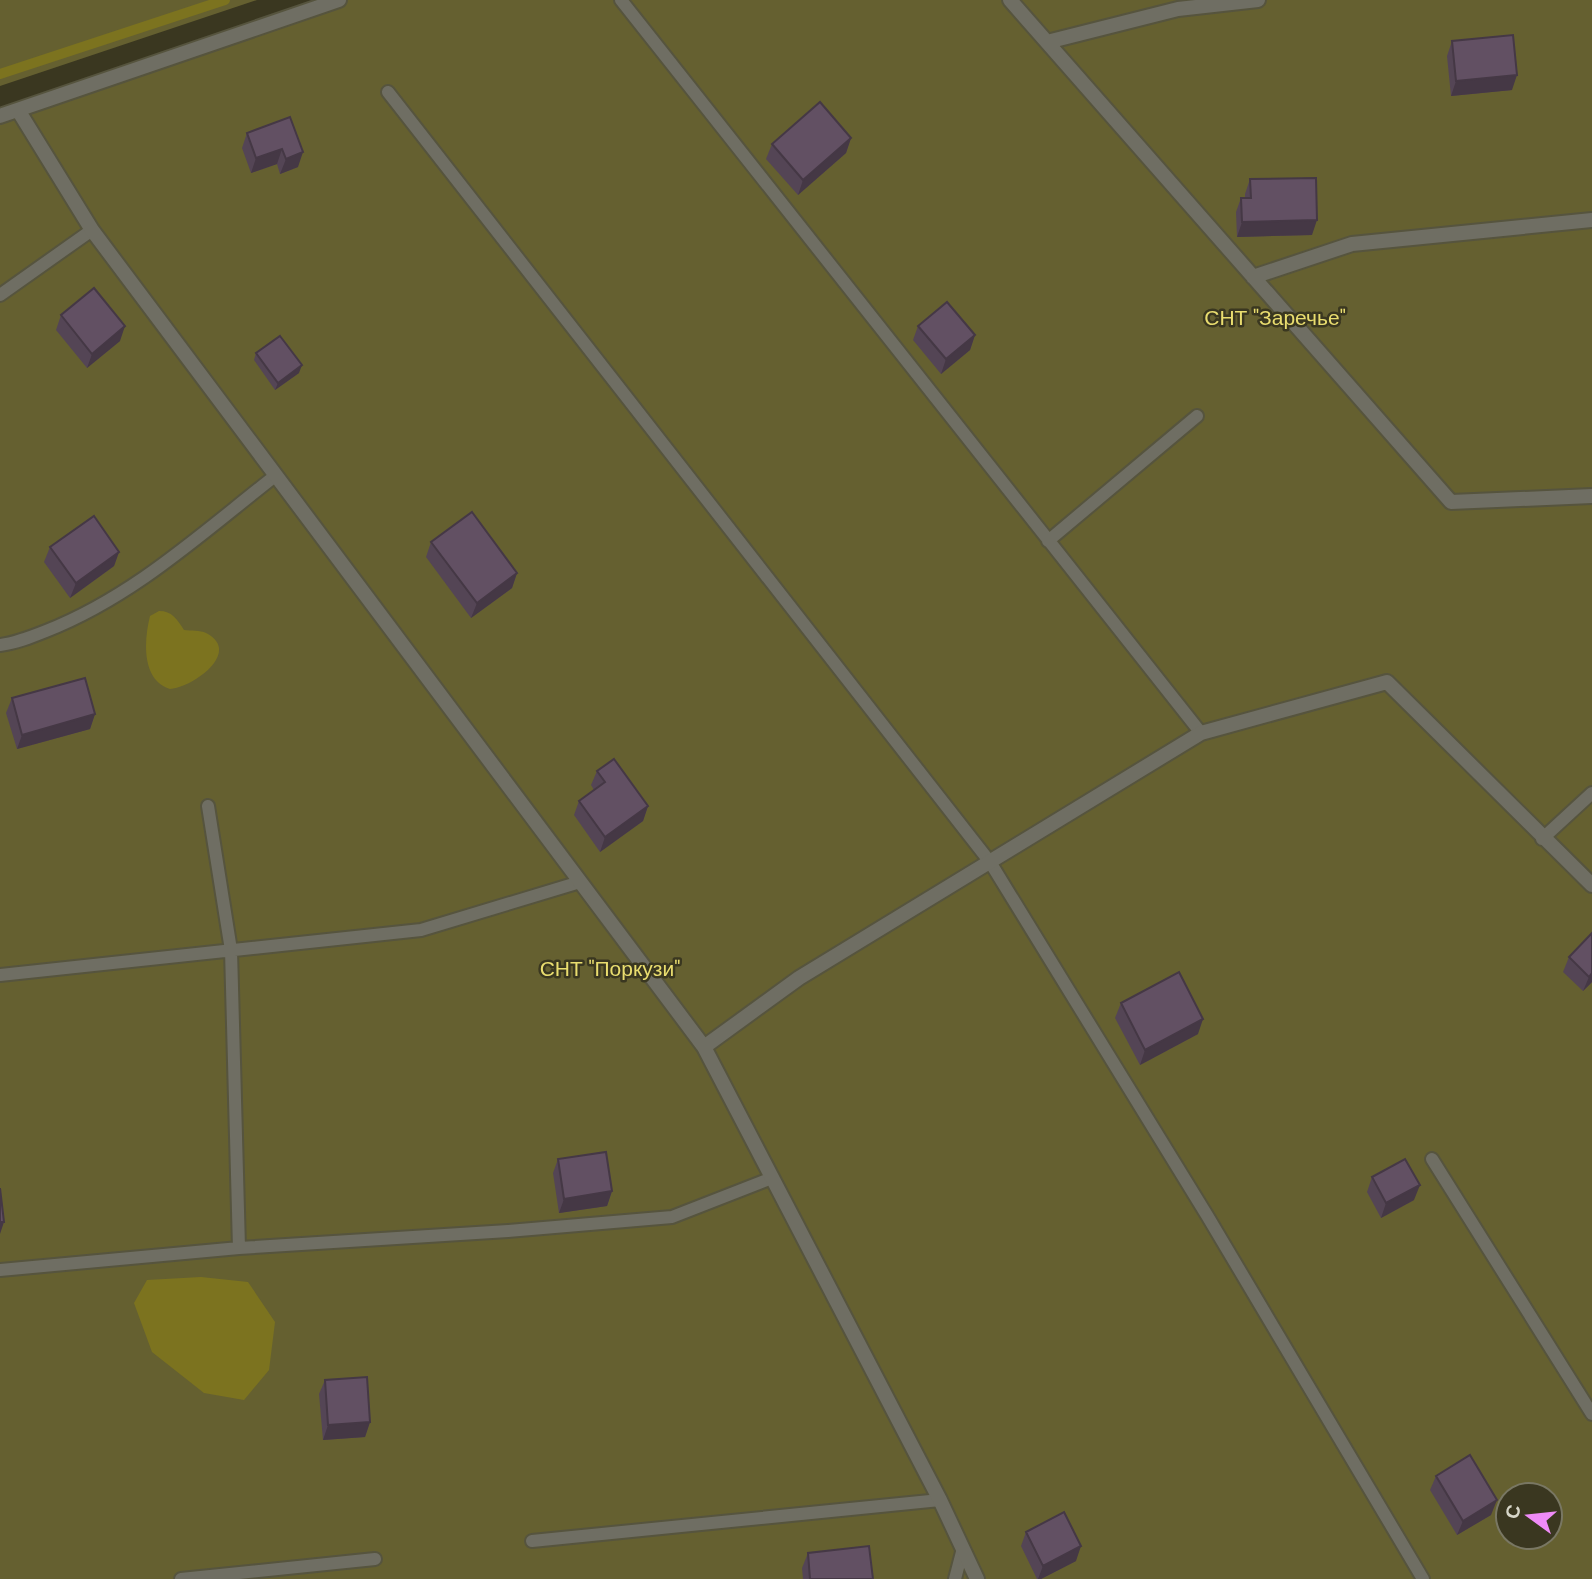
<svg xmlns="http://www.w3.org/2000/svg" width="1592" height="1579" font-family="'DM Sans',sans-serif">
	<style>
		.green { fill: #656030; fill-rule: evenodd }
		.water { fill: #7c731f }
		.lines { fill: none; stroke-linecap: round; stroke-linejoin: round }
		.stream { stroke: #7c731f; stroke-width: 10 }
		.service-casing { stroke: #56543e; stroke-width: 16 }
		.minor-casing { stroke: #56543e; stroke-width: 18 }
		.service { stroke: #6f6e63; stroke-width: 12 }
		.minor { stroke: #6f6e63; stroke-width: 14 }
		.wall { fill: #544555 }
		.shaded-wall { fill: #453845 }
		.building { fill: #625063; stroke: #453845; stroke-width: 2 }
		.labels { text-anchor: middle; stroke-width: 5; stroke-linejoin: round; paint-order: stroke }
		.park-label { font-size: 21px; fill: #e9dd6f; stroke: #3a3720 }
	</style>
	<rect width="100%" height="100%" fill="#3a3720"/>
	<path class="green" d="M0,0H257L0,86Z
		M339,0H1592V1579H0V116ZM1508,1495H1550V1537H1508Z"/>
	<path class="water" d="M159,611C172,611 177,619 184,630C191,631 200,630 206,633C243,652 192,688 170,689C141,680 144,640 150,616Z
		M201,1277L248,1282L275,1322L269,1370L244,1400L204,1393L152,1352L134,1303L147,1280Z"/>
	<g class="lines">
		<path class="stream" d="M0,74L225,0"/>
		<defs>
			<path id="service" d="M621,0L1201,733
				M388,92L990,862L1208,1217L1423,1579
				M0,295L92,230
				M1048,541L1197,416
				M0,645C16,643 31,637 46,631C133,597 202,533 275,476
				M208,806L231,950L239,1248
				M1542,839L1592,793
				M0,975L421,930L580,882
				M1432,1159L1592,1414
				M0,1270L239,1248L508,1231L672,1217L772,1178
				M532,1541L940,1500
				M181,1579L375,1559
				M955,1579L962,1552"/>
			<path id="minor" d="M1010,0L1451,502L1592,496
				M1047,42L1178,9L1258,0
				M18,110L92,230L704,1047L940,1500L977,1579
				M0,116L339,0
				M1253,277L1352,244L1592,220
				M704,1047L799,978L1201,733L1387,682L1592,885"/>
		</defs>
		<use href="#service" class="service-casing"/>
		<use href="#minor" class="minor-casing"/>
		<use href="#service" class="service"/>
		<use href="#minor" class="minor"/>
	</g>
	<path class="wall" d="M1452,41L1512,90L1451,96L1447,56Z
		M290,117L298,167L280,174L277,164L251,173L242,148L247,133Z
		M851,138L846,153L798,195L766,159L772,144Z
		M1250,179L1312,235L1237,237L1236,212L1241,198H1245V194Z
		M61,315L120,341L87,368L56,330Z
		M918,326L975,335L970,350L941,374L913,340Z
		M256,353L299,373L275,390L254,360Z
		M431,542L517,573L512,588L471,618L426,557Z
		M50,547L119,552L114,566L70,598L44,562Z
		M12,698L95,714L90,729L17,749L6,713Z
		M597,771L648,806L643,821L600,852L574,815L579,801L594,790L591,785Z
		M1592,933V982L1583,991L1563,972L1569,957Z
		M1121,1003L1198,1034L1140,1065L1115,1018Z
		M558,1159L612,1191L607,1206L559,1213L553,1173Z
		M1372,1177L1414,1200L1381,1218L1367,1192Z
		M325,1380L370,1422L365,1437L323,1440L319,1394Z
		M1436,1476L1491,1515L1457,1535L1430,1490Z
		M1026,1532L1076,1561L1041,1579H1037L1021,1546Z
		M808,1553L873,1579H803L802,1568Z"/>
	<path class="shaded-wall" d="M1517,75L1512,90L1451,96L1456,81Z
		M851,138L846,153L798,195L803,180Z
		M282,149L277,164L251,173L256,158Z
		M303,152L298,167L280,174L286,159Z
		M1317,220L1312,235L1237,237L1242,222Z
		M125,326L120,341L87,368L92,354Z
		M975,335L970,350L941,374L946,359Z
		M302,365L299,373L275,390L278,383Z
		M119,552L114,566L70,598L76,583Z
		M517,573L512,588L471,618L477,603Z
		M95,714L90,729L17,749L22,735Z
		M648,806L643,821L600,852L605,837Z
		M1592,973V982L1583,991L1589,977Z
		M1203,1019L1198,1034L1140,1065L1145,1050Z
		M1420,1185L1414,1200L1381,1218L1386,1203Z
		M612,1191L607,1206L559,1213L564,1199Z
		M0,1222H4L0,1234Z
		M370,1422L365,1437L323,1440L328,1425Z
		M1497,1500L1491,1515L1457,1535L1463,1521Z
		M1081,1546L1076,1561L1041,1579H1038L1043,1566Z"/>
	<path class="building" d="M1513,35L1517,75L1456,81L1452,41Z
		M820,102L851,138L803,180L772,144Z
		M290,117L303,152L286,159L282,149L256,158L247,133Z
		M1316,178L1317,220L1242,222L1241,198H1251L1250,179Z
		M94,288L125,326L92,354L61,315Z
		M947,302L975,335L946,359L918,326Z
		M280,336L302,365L278,383L256,353Z
		M472,512L517,573L477,603L431,542Z
		M94,516L119,552L76,583L50,547Z
		M85,678L95,714L22,735L12,698Z
		M614,759L648,806L605,837L579,801L605,782L597,771Z
		M1592,933V973L1589,977L1569,957Z
		M1179,972L1203,1019L1145,1050L1121,1003Z
		M606,1152L612,1191L564,1199L558,1159Z
		M1405,1159L1420,1185L1386,1203L1372,1177Z
		M0,1188L4,1222H0Z
		M367,1377L370,1422L328,1425L325,1380Z
		M1470,1455L1497,1500L1463,1521L1436,1476Z
		M1064,1512L1081,1546L1043,1566L1026,1532Z
		M869,1546L873,1579H810L808,1553Z"/>
	<g class="labels">
		<g class="park-label">
			<text x="1275" y="325">СНТ "Заречье"</text>
			<text x="610" y="976">СНТ "Поркузи"</text>
		</g>
	</g>
	<g transform="translate(1529 1516) rotate(285)"><circle r="33" fill="#3a3720" stroke="#797763" stroke-width="2"/>
	<path d="M0-5L12 26L0 18L-12 26Z" fill="#ef8bf7"/>
	<text y="-10" font-size="19" font-weight="bold" text-anchor="middle" fill="#d7d6c8">С</text>
	</g>
</svg>
